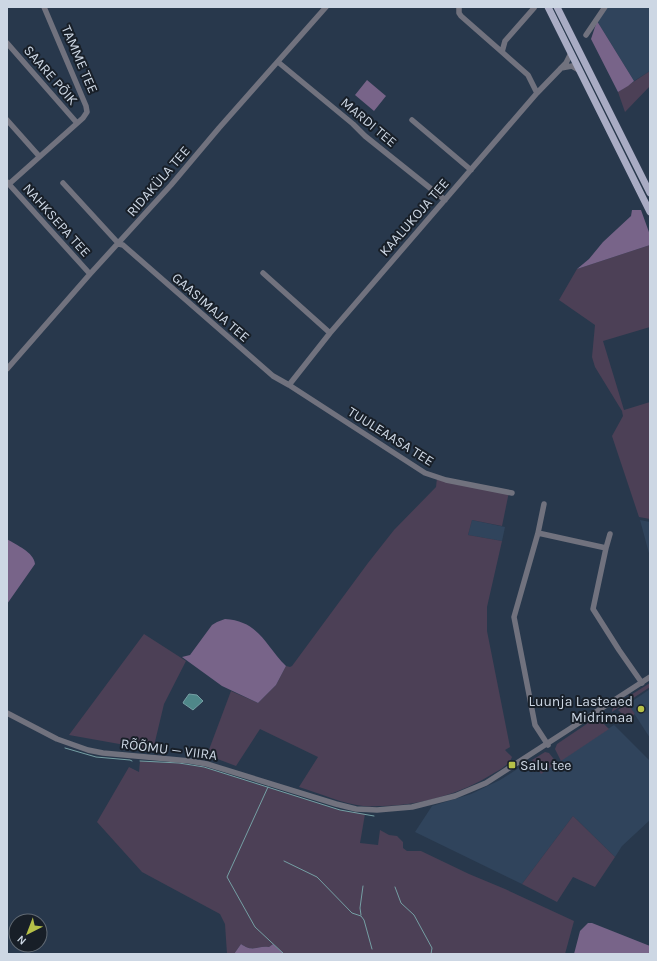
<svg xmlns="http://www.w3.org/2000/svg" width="657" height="961" font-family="Karla,sans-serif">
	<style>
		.built { fill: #30445c }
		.green { fill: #4c4056 }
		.forest { fill: #786489 }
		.water { fill: #4f8789; stroke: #759fa4 }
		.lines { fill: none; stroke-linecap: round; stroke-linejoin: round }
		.stream { stroke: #759fa4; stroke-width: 1 }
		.minor { stroke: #71727e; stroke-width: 5.5 }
		.major { stroke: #a9acc4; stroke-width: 7 }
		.poi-dot { fill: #b7c148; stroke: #181f28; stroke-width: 1.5 }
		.labels { text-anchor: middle; stroke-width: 4; stroke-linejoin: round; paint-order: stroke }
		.street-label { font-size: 14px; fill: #cdd7e4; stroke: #181f28 }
		.poi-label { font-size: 14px; fill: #cdd7e4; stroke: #181f28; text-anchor: end }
	</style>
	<rect width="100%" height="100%" fill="#28384c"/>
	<path class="built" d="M607,7H650V71L634,81L597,21Z
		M472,520L505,527L502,541L468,535Z
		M640,520L650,522V557Z
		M650,689V738L628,704Z
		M614,725L650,761V820L622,846L615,857L573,816L522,884L415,832L432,806L471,794L500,780L530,761L532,760L541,773Z"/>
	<path class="green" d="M650,71V86L625,112L618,92Z
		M650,245V327L603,341L624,410L650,402V519L639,517L612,436L623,416L622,411L595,367L592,357L595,325L559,300L577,269Z
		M437,478L509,492L502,526L472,520L468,535L502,541L487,607V631L510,747L505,750L512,757C509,765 501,769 494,773C461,794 421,805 382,806C376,806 369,807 363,806C343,804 319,793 299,787L318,757L260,729L236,766L207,755L231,691L258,703L276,685L286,666L290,667L292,666L368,563L394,530L436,487Z
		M144,634L186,661L164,704L153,750L69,735Z
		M650,683V687L612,712V710L615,705Z
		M628,704L635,714L628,719L618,710Z
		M597,717L609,729L561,761L555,749L557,744Z
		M545,752L549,753L557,763L541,774L532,760Z
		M140,761L179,763L204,767L340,810L365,814L360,843L378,845L380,830L389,835L397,836L403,842V848L407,851H421L469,874L505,889L574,921L565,954H284L273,944L269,947C256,945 254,953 241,944L234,954H227L225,924L220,914L142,872L97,822L129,767L139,772Z
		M573,816L615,857L595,887L573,877L557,902L522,884Z"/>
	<path class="forest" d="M597,21L634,81L628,86L618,92L591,39Z
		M367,80L386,96L374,111L355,95Z
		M632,210H641L650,235V245L577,269L589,259L603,242L631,216Z
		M7,539C16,545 34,552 35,564L7,604Z
		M225,619C259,621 265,645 286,666L276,685L258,703L222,686L182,657L190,655L212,625L217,622Z
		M588,923H592L650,946V954H574L580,931Z
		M241,944C254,953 256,945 269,947L273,944L284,954H234Z"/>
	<path class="water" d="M189,694L197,695L203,701L193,710L183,703L184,701Z"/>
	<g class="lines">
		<path class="stream" d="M65,748L96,757L130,760L132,761
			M140,761L179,763L204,767L340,810L374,816
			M268,787L227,877L255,927L284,954
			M284,861L317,877L352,913L361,916L364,920L372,949
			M395,887L401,903L414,915L432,948L431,954
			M361,915L360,908L363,886"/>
		<path class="minor" d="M459,7V13L461,16L502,52
			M534,8L505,41L502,52L528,75L537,93
			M586,35L605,7
			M7,43L77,123
			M278,62L353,124L365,136L445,200
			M561,68L572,66L579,70
			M7,120L39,156
			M412,120L471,170
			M7,182L90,274
			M63,183L119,244L123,245L273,376L289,385L425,473L446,480L512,493
			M9,184L83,118L87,112L86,106L44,7
			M263,273L330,333
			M7,369L90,274L171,185L219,128L326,7
			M289,385L330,333L537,93L566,63L571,53
			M544,504L538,533L514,617L535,725L548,745
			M538,533L606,548L610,534
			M606,548L593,609L619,650L642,683
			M7,713L57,739L88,750L103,753L190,761L207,764L336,804L356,809L377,810L412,807L455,796L486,783L650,677"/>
		<path class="major" d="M548,7L650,212
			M557,7L650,193"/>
	</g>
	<g class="poi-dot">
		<circle cx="641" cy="709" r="4"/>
		<rect x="508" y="761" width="8" height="8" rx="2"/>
	</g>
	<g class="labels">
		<g class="street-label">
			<text transform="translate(80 59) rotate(67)" y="5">TAMME TEE</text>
			<text transform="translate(51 75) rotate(49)" y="5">SAARE PÕIK</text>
			<text transform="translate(369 122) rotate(40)" y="5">MARDI TEE</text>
			<text transform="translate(158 181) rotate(-49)" y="5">RIDAKÜLA TEE</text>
			<text transform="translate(414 217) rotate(-49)" y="5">KAALUKOJA TEE</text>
			<text transform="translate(57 220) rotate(48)" y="5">NAHKSEPA TEE</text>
			<text transform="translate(211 307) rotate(41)" y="5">GAASIMAJA TEE</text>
			<text transform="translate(391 436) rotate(32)" y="5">TUULEAASA TEE</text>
			<text transform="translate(169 749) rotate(7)" y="5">RÕÕMU — VIIRA</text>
		</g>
		<g class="poi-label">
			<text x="633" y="706">Luunja Lasteaed<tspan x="633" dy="16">Midrimaa</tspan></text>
			<text x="520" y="770" text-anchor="start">Salu tee</text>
		</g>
	</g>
	<rect width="657" height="961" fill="none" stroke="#cdd7e4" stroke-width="16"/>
	<g transform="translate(28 933) rotate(222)"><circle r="19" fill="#181f28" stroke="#606973"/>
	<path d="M0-3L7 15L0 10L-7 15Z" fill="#b7c148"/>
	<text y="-6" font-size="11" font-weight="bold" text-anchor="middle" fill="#cdd7e4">N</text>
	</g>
</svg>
